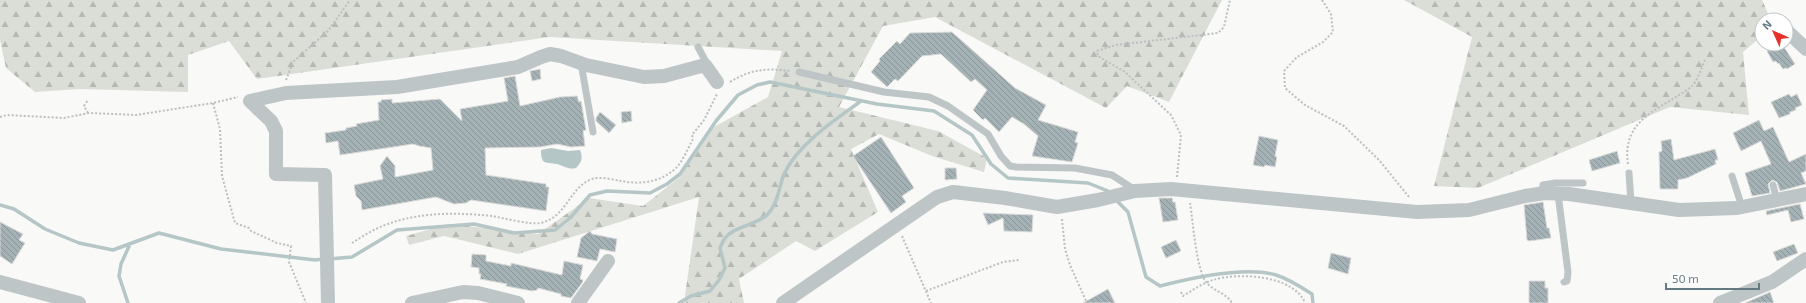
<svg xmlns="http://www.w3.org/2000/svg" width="1806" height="303" font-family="'Exo 2',sans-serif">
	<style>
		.forest { fill: url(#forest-firs) }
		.water { fill: #b5c6c7 }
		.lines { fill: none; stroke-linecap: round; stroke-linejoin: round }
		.stream { stroke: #b5c6c7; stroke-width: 3.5 }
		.building { fill: url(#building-back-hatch); stroke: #dbdbd9 }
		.path { stroke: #babfc1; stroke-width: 2; stroke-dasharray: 2 2; stroke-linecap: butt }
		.service { stroke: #bdc5c7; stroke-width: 7 }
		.minor { stroke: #bdc5c7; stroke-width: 14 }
	</style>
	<defs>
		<pattern id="forest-firs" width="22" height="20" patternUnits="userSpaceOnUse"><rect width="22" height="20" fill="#dbded6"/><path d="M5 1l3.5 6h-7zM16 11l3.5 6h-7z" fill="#b5b9b3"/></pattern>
		<pattern id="building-back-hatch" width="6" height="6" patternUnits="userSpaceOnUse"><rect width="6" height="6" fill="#a4b1b5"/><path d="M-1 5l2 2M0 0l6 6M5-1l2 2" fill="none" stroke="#899599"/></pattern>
	</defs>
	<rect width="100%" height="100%" fill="#f9f9f7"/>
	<path class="forest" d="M0,0H1222L1169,102L1127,86L1106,108L935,17L883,26L839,107L938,131L987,158L984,172L932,156L879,134L851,149L878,212L815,251L796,241L739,279L744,303H684L699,197L518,254L444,236L409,245L406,236L449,224L538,234L589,198L643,206L680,177L712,128L768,97L782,51L550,37L257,79L229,41L188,55V92L79,89L35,92L6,68L0,40Z
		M1404,0H1762L1771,20H1762V36L1743,52L1749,115L1670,107L1478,188L1434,186L1472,37Z"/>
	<path class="water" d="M551,148L568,151L580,150C583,158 582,162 576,168C568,170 565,166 557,164C545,162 541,165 541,150Z"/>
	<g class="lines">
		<path class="stream" d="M1116,200L1128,212L1146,277L1160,286C1191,278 1245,266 1276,275C1289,279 1301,287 1312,294L1313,303
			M0,205L14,209L45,229L79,243L113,250L159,233L221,249L315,260L323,259
			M329,259L352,257L397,230L474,224L514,233L555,230L570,218L590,195L607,191L650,193L667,184L680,174L716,121L738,95L757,85L770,82L877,104L934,111L972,135L991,164L1008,178L1088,183L1108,191L1111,194
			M128,303L119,276L121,264L130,244
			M679,303L691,296L710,291L719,280L725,268L720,248C722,244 723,240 726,237C735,226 757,225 768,214C778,203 779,187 784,174C799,143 834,121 861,101"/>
	</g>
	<path class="building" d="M952,32L1015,88L1046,105L1038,120L1078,132L1075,142L1078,143L1072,162L1032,156L1038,136L1024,124L1012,117L999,132L985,118L983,120L973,110L987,90L975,79L971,82L941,54L922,56L898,81L895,79L887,87L871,72L880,61L879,59L897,41L900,44L910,33Z
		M1771,44H1782L1795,64L1787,69L1786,68L1783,69L1779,63L1778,64L1776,61L1773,62L1767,51L1773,47Z
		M540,69L541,79L532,81L530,71Z
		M515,76L520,106L560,97L577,96L579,102L581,101L586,130L583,131L585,146L571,147L557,144L540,147L485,148L486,175L546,184V187H549L546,211L471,200L466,203L454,204L436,197L362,210L361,201L356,196L354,185L383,179L380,166L387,156L395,166V177L433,170L431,148L419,146L413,144L340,155L338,141L326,143L325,133L346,130V128L357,126L356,124L379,120L378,102H381V100L392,99V103L440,99L462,121L460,109L508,101L504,78Z
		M1789,94L1791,97L1797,94L1802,105L1795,108L1796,110L1790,112V114L1779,118L1771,102Z
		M631,111L632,121L622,123L621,112Z
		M600,112L616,125L609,133L596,121V118Z
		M1759,120L1764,131L1773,127L1789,162L1806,154V171L1801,173L1806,184L1780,191L1777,182L1772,180L1768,184L1770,193L1752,196L1745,173L1771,164L1761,141L1741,151L1733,133Z
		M1259,136L1278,140L1275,156L1277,157L1275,167L1265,165L1264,167L1253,165Z
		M881,137L914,188L902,196L906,202L891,213L853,156Z
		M1671,139L1674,160L1715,149L1718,160H1715L1716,164L1687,178L1678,180V189H1660L1659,152L1662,151L1661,141Z
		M1617,151L1620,163L1592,171L1589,160Z
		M945,168H956L957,179L945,180Z
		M1159,198H1172L1173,202H1175L1178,220L1163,222Z
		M1543,202L1547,228H1549L1551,238L1529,241L1527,240L1524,205Z
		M1800,204L1804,219L1791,222L1788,210L1767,215L1766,211Z
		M983,213L1033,215L1032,232L1004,231L1003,218L988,225Z
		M0,222L23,234L19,240L25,243L12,264L0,256Z
		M590,231L592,234L617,239L615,252L600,249L597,261L577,257L581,238Z
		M1176,240L1181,251L1166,258L1161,247Z
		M1794,244L1798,253L1777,261L1773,252Z
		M1331,253L1351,258L1348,274L1328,268Z
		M472,254L486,255V261L511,266V263L562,275L564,261L583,265L580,279L583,280L582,283L571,298L561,296V294L538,288L537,290L532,291L506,286L507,284L480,279L481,274H479V268L471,267Z
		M1529,281H1545V288H1548V303H1529Z
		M1108,289L1115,303H1083Z
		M1770,292L1774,303H1745L1768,293Z"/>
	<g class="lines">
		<path class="path" d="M1322,0L1331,14L1333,32L1323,42L1297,57L1284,71L1285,88L1305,105L1344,126L1379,160L1409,197
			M286,80L293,62L328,31L350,0
			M730,82C751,69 766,68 791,71
			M213,103L220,129L222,176L235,223L249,228L251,231L277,243L291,246L289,262L306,303
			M88,113L84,106L88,100
			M0,117L7,115L64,118L89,113L136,115L213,103L238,97
			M1628,164C1621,118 1662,109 1691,87C1698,81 1701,68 1705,60
			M1177,177L1181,135L1171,115L1125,72L1098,56L1097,51L1116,45L1218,33L1224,27L1230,0
			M1190,203C1193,221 1196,268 1206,282C1213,291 1226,293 1232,303
			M1062,219L1065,249L1070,265L1087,303
			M902,236L931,303
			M352,243C360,238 369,232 378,228C413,212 454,212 492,216C503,218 531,225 540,223C567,218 569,187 592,179C601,176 613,180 622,181C641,185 661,182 676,168C683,161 688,148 693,139L692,135L704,120L717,94
			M926,291L1003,262L1019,260
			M1181,292L1183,296C1193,290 1203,283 1213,280C1238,272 1294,275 1305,303"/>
		<path class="service" d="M698,47L705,60V65
			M581,63L593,132
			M799,72L884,92L929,97L948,106L988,134L1001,156L1010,166L1016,167L1075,168L1112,175L1135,190
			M1629,173L1631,203
			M1732,176L1742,207
			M1773,185L1777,201
			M1543,194V185L1555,183H1583
			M1558,194L1568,272L1567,281L1564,282"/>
		<path class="minor" d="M1787,31L1806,49
			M250,101L286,93L397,87L518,67L541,57L550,54L561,56L586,65L644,77L664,76L705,65L717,82
			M250,101L271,121L276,131V174L325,175L328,303
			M0,282L79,303
			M412,303L463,292L478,293L518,303
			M578,303L608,261
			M783,303L937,197L953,192L1005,198L1057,207L1098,200L1135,191L1171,189L1417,212L1469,210L1525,196L1545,193L1569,194L1679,210L1737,208L1806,194
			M1720,303L1772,282L1806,259"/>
	</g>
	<g transform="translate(1774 32) rotate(315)"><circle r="19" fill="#ffffff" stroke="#c1cacd"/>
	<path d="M0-3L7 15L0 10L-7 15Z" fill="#e5312b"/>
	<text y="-6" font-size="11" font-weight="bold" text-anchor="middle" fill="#647a82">N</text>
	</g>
	<path d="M1666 283v6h93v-6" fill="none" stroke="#647a82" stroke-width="2"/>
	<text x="1672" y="283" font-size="12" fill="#647a82" stroke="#ffffff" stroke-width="3" paint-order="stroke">50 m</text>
</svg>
